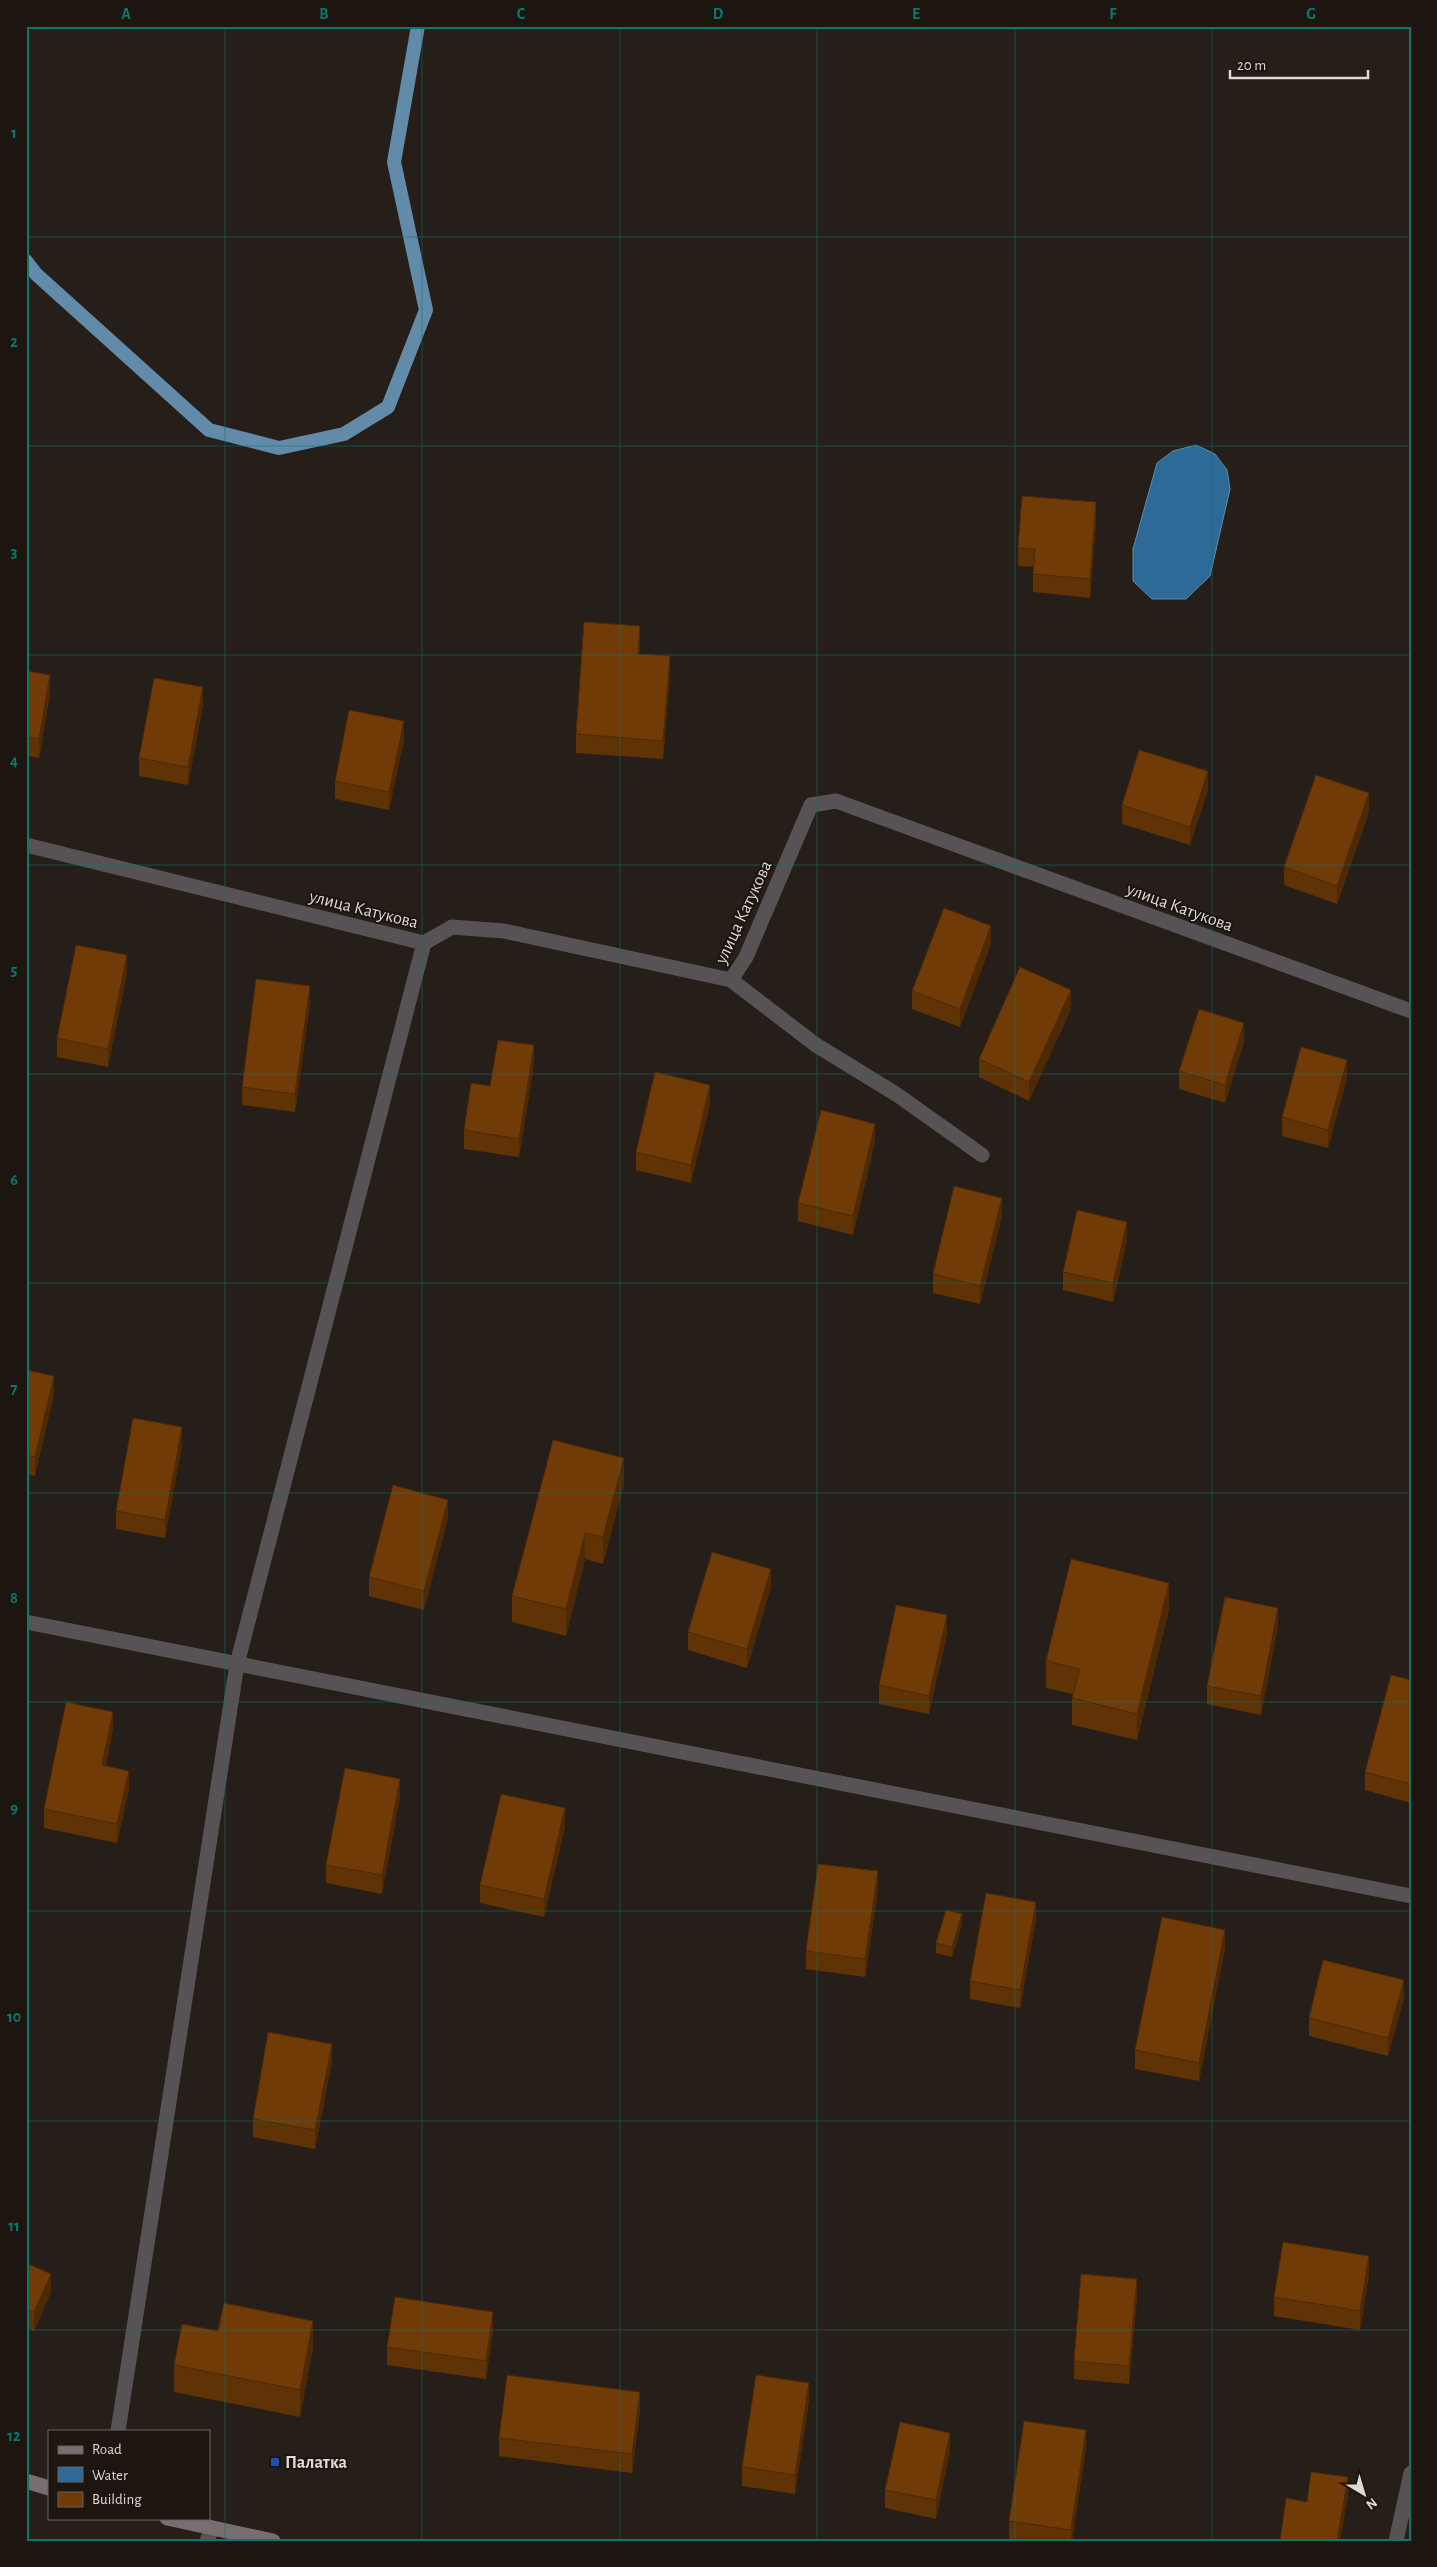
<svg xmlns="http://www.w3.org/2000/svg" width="1437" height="2567" font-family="'Alegreya Sans',sans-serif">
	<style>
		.water { fill: #2d6a97; stroke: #628baa }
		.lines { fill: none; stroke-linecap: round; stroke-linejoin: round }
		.stream { stroke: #628baa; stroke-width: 14 }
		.lane { stroke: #575253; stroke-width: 15 }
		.street { stroke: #575253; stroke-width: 15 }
		.secondary { stroke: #766e70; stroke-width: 15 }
		.wall { fill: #603306 }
		.shaded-wall { fill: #4e2905 }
		.building { fill: #703b07; stroke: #4e2905 }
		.grid { fill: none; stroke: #0f766e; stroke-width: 1; stroke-opacity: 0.55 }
		.transit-dot { fill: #1a4fb4; stroke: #1c1510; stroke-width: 2 }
		.labels { text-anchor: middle; stroke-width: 4; stroke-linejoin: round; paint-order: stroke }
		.street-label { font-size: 18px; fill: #dfd9d6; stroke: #1c1510 }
		.poi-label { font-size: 18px; font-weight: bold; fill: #dfd9d6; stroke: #1c1510; text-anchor: start }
		.neatline { fill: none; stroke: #0f766e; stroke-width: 2 }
		.grid-label { font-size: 16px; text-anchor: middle; font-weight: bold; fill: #0f766e }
	</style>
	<rect width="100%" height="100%" fill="#251e19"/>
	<path class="water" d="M1196,445L1215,454L1227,470L1230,489L1210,576L1186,599H1152L1133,581V549L1157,463L1173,451Z"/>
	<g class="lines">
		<path class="stream" d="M26,261L36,274L209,430L279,448L344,434L388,407L426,310L394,162L418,26"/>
		<path class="lane" d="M731,980L816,1045L896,1094L982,1155"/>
		<path class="street" d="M26,845L424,943L452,927L504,931L731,980L746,957L811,805L836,801L1411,1011
			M26,1622L1411,1896
			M118,2431L237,1664L424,943
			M207,2541L212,2528
			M1396,2541L1411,2473"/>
		<path class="secondary" d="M26,2481L49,2488
			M167,2518L273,2541"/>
	</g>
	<path class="wall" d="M1096,521L1090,598L1033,592V567L1018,566V548Z
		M640,644L639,654L670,674L663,759L576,753V734Z
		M26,671L50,694L39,758L26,756Z
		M203,705L188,785L139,776V758Z
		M404,740L389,810L335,799V781Z
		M1208,790L1190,845L1122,824V805Z
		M1369,812L1337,904L1284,885V867Z
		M991,944L960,1027L912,1009V991Z
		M127,973L108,1067L57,1057V1038Z
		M310,1004L295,1112L242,1105V1087Z
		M1071,1009L1029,1101L979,1077V1059Z
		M1244,1042L1225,1103L1179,1089V1071Z
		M534,1064L519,1157L464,1149V1130L490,1086Z
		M1347,1078L1328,1148L1282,1136V1117Z
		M710,1104L691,1183L636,1170V1152Z
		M875,1142L853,1235L798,1221V1203Z
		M1002,1216L980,1304L933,1293V1274Z
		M1127,1240L1113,1302L1063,1290V1272Z
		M26,1370L54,1394L35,1476L26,1474Z
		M182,1445L165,1538L116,1529V1511Z
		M624,1484L603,1564L585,1559L566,1636L512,1622V1596Z
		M448,1518L424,1610L369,1596V1577Z
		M771,1587L747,1668L688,1650V1632Z
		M1169,1610L1137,1740L1072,1725V1698L1073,1694L1046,1688V1661Z
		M1278,1626L1261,1715L1207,1704V1686Z
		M947,1634L929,1714L879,1704V1685Z
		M1411,1680V1803L1365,1790V1772Z
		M113,1730L106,1766L129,1789L117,1843L44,1828V1809Z
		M400,1797L382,1894L326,1883V1865Z
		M565,1827L544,1917L480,1903V1885Z
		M878,1890L865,1977L806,1969V1951Z
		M1036,1920L1020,2008L970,1999V1981Z
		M962,1924L952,1957L936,1953V1943Z
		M1225,1948L1199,2081L1135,2069V2050Z
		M1404,1998L1388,2056L1309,2036V2018Z
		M332,2062L315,2149L253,2137V2119Z
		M26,2263L51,2292L34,2331L26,2327Z
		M1369,2274L1360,2330L1274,2316V2297Z
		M1137,2298L1129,2384L1074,2379V2361Z
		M493,2330L486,2379L387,2365V2347Z
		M218,2331L313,2347L300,2417L174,2392V2365Z
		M809,2401L795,2494L742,2486V2467Z
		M640,2410L632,2473L499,2456V2438Z
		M1086,2448L1072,2541H1020L1009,2539V2521Z
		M950,2451L936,2519L885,2508V2490Z"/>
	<path class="shaded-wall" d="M1096,502V521L1090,598V579Z
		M640,626V644L638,672V654Z
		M670,656V674L663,759V741Z
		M50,675V694L39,758V739Z
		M203,687V705L188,785V767Z
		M404,721V740L389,810V792Z
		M1208,771V790L1190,845V827Z
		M1369,793V812L1337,904V886Z
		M991,926V944L960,1027V1009Z
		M127,955V973L108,1067V1049Z
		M310,986V1004L295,1112V1094Z
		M1071,990V1009L1029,1101V1082Z
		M1244,1023V1042L1225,1103V1085Z
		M534,1045V1064L519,1157V1139Z
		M1347,1060V1078L1328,1148V1130Z
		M710,1085V1104L691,1183V1165Z
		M875,1124V1142L853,1235V1216Z
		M1002,1198V1216L980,1304V1286Z
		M1127,1222V1240L1113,1302V1283Z
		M54,1376V1394L35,1476V1457Z
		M182,1427V1445L165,1538V1520Z
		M624,1458V1484L603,1564V1537Z
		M448,1500V1518L424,1610V1591Z
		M585,1533V1559L566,1636V1609Z
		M771,1569V1587L747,1668V1649Z
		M1169,1583V1610L1137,1740V1714Z
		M1278,1608V1626L1261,1715V1696Z
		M947,1615V1634L929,1714V1696Z
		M113,1712V1730L102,1784V1765Z
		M129,1771V1789L117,1843V1824Z
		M400,1779V1797L382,1894V1875Z
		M565,1808V1827L544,1917V1899Z
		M878,1871V1890L865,1977V1959Z
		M1036,1902V1920L1020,2008V1990Z
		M962,1914V1924L952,1957V1947Z
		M1225,1930V1948L1199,2081V2063Z
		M1404,1980V1998L1388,2056V2038Z
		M332,2044V2062L315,2149V2130Z
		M1369,2256V2274L1360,2330V2311Z
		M51,2274V2292L34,2331V2312Z
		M1137,2279V2298L1129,2384V2366Z
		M493,2312V2330L486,2379V2361Z
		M313,2321V2347L300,2417V2390Z
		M809,2383V2401L795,2494V2475Z
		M640,2392V2410L632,2473V2454Z
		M1086,2430V2448L1072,2541H1071V2530Z
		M950,2433V2451L936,2519V2500Z
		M1348,2477V2496L1340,2541H1337Z"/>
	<path class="building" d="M1022,496L1096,502L1090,579L1033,574L1035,549L1018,548Z
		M584,622L640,626L638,654L670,656L663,741L576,734Z
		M26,671L50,675L39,739L26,737Z
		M154,678L203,687L188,767L139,758Z
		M349,710L404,721L389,792L335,781Z
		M1139,750L1208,771L1190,827L1122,805Z
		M1316,775L1369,793L1337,886L1284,867Z
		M944,908L991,926L960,1009L912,991Z
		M76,945L127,955L108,1049L57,1038Z
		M1020,967L1071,990L1029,1082L979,1059Z
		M256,979L310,986L295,1094L242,1087Z
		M1199,1009L1244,1023L1225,1085L1179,1071Z
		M498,1040L534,1045L519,1139L464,1130L471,1083L490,1086Z
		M1301,1047L1347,1060L1328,1130L1282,1117Z
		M655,1072L710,1085L691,1165L636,1152Z
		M821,1110L875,1124L853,1216L798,1203Z
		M954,1186L1002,1198L980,1286L933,1274Z
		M1077,1210L1127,1222L1113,1283L1063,1272Z
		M26,1370L54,1376L35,1457L26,1455Z
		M133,1418L182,1427L165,1520L116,1511Z
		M553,1440L624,1458L603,1537L585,1533L566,1609L512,1596Z
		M393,1485L448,1500L424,1591L369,1577Z
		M712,1552L771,1569L747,1649L688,1632Z
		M1071,1559L1169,1583L1137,1714L1072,1698L1080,1669L1046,1661Z
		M1225,1597L1278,1608L1261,1696L1207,1686Z
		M896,1605L947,1615L929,1696L879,1685Z
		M1391,1675L1411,1680V1784L1365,1772Z
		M66,1702L113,1712L102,1765L129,1771L117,1824L44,1809Z
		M345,1768L400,1779L382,1875L326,1865Z
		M501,1794L565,1808L544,1899L480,1885Z
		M818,1864L878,1871L865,1959L806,1951Z
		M986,1893L1036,1902L1020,1990L970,1981Z
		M946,1910L962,1914L952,1947L936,1943Z
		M1162,1917L1225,1930L1199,2063L1135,2050Z
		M1323,1960L1404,1980L1388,2038L1309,2018Z
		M268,2032L332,2044L315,2130L253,2119Z
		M1283,2242L1369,2256L1360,2311L1274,2297Z
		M26,2263L51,2274L34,2312L26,2309Z
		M1081,2274L1137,2279L1129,2366L1074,2361Z
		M395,2297L493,2312L486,2361L387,2347Z
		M224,2303L313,2321L300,2390L174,2365L182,2324L218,2331Z
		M507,2375L640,2392L632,2454L499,2438Z
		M756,2375L809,2383L795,2475L742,2467Z
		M1024,2421L1086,2430L1071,2530L1009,2521Z
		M900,2422L950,2433L936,2500L885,2490Z
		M1311,2472L1348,2477L1337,2541H1280L1286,2498L1307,2502Z"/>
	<path class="grid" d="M225,26V2541M422,26V2541M620,26V2541M817,26V2541M1015,26V2541M1212,26V2541M26,237H1411M26,446H1411M26,655H1411M26,865H1411M26,1074H1411M26,1283H1411M26,1493H1411M26,1702H1411M26,1911H1411M26,2121H1411M26,2330H1411"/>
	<rect class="transit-dot" x="270" y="2457" width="10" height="10" rx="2.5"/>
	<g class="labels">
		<g class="street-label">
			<text transform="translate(1180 907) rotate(20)" y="6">улица Катукова</text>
			<text transform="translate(364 909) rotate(14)" y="6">улица Катукова</text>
			<text transform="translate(743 912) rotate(-65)" y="6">улица Катукова</text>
		</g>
		<g class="poi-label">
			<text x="285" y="2468">Палатка</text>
		</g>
	</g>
	<rect width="1437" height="2567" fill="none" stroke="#1c1510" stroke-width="55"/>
	<rect x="48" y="2430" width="162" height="90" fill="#1c1510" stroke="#6a635f"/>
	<rect x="58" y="2446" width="25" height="8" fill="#766e70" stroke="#6a635f"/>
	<text x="92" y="2454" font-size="15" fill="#dfd9d6">Road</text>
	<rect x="58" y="2467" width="25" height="15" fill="#2d6a97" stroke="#6a635f"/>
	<text x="92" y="2480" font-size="15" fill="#dfd9d6">Water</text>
	<rect x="58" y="2492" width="25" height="15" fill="#703b07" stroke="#6a635f"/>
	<text x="92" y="2504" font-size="15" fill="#dfd9d6">Building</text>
	<g transform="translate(1364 2494) rotate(142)" stroke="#1c1510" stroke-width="4" paint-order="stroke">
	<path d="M0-4L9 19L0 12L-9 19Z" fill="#dfd9d6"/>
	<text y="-8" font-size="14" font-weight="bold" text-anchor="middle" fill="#dfd9d6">N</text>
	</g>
	<path d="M1230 70v8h138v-8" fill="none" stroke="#dfd9d6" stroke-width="2.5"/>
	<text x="1237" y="70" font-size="15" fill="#dfd9d6" stroke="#1c1510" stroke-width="4" paint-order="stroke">20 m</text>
	<rect x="28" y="28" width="1382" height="2512" class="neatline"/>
	<g class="grid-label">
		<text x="126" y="19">A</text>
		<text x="324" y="19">B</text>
		<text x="521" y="19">C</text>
		<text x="718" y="19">D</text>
		<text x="916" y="19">E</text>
		<text x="1113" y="19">F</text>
		<text x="1311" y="19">G</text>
		<text x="14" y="138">1</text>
		<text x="14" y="347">2</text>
		<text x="14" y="557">3</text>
		<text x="14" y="766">4</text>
		<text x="14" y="975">5</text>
		<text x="14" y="1185">6</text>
		<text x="14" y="1394">7</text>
		<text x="14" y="1603">8</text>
		<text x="14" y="1813">9</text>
		<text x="14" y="2022">10</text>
		<text x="14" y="2231">11</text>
		<text x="14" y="2441">12</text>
	</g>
</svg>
